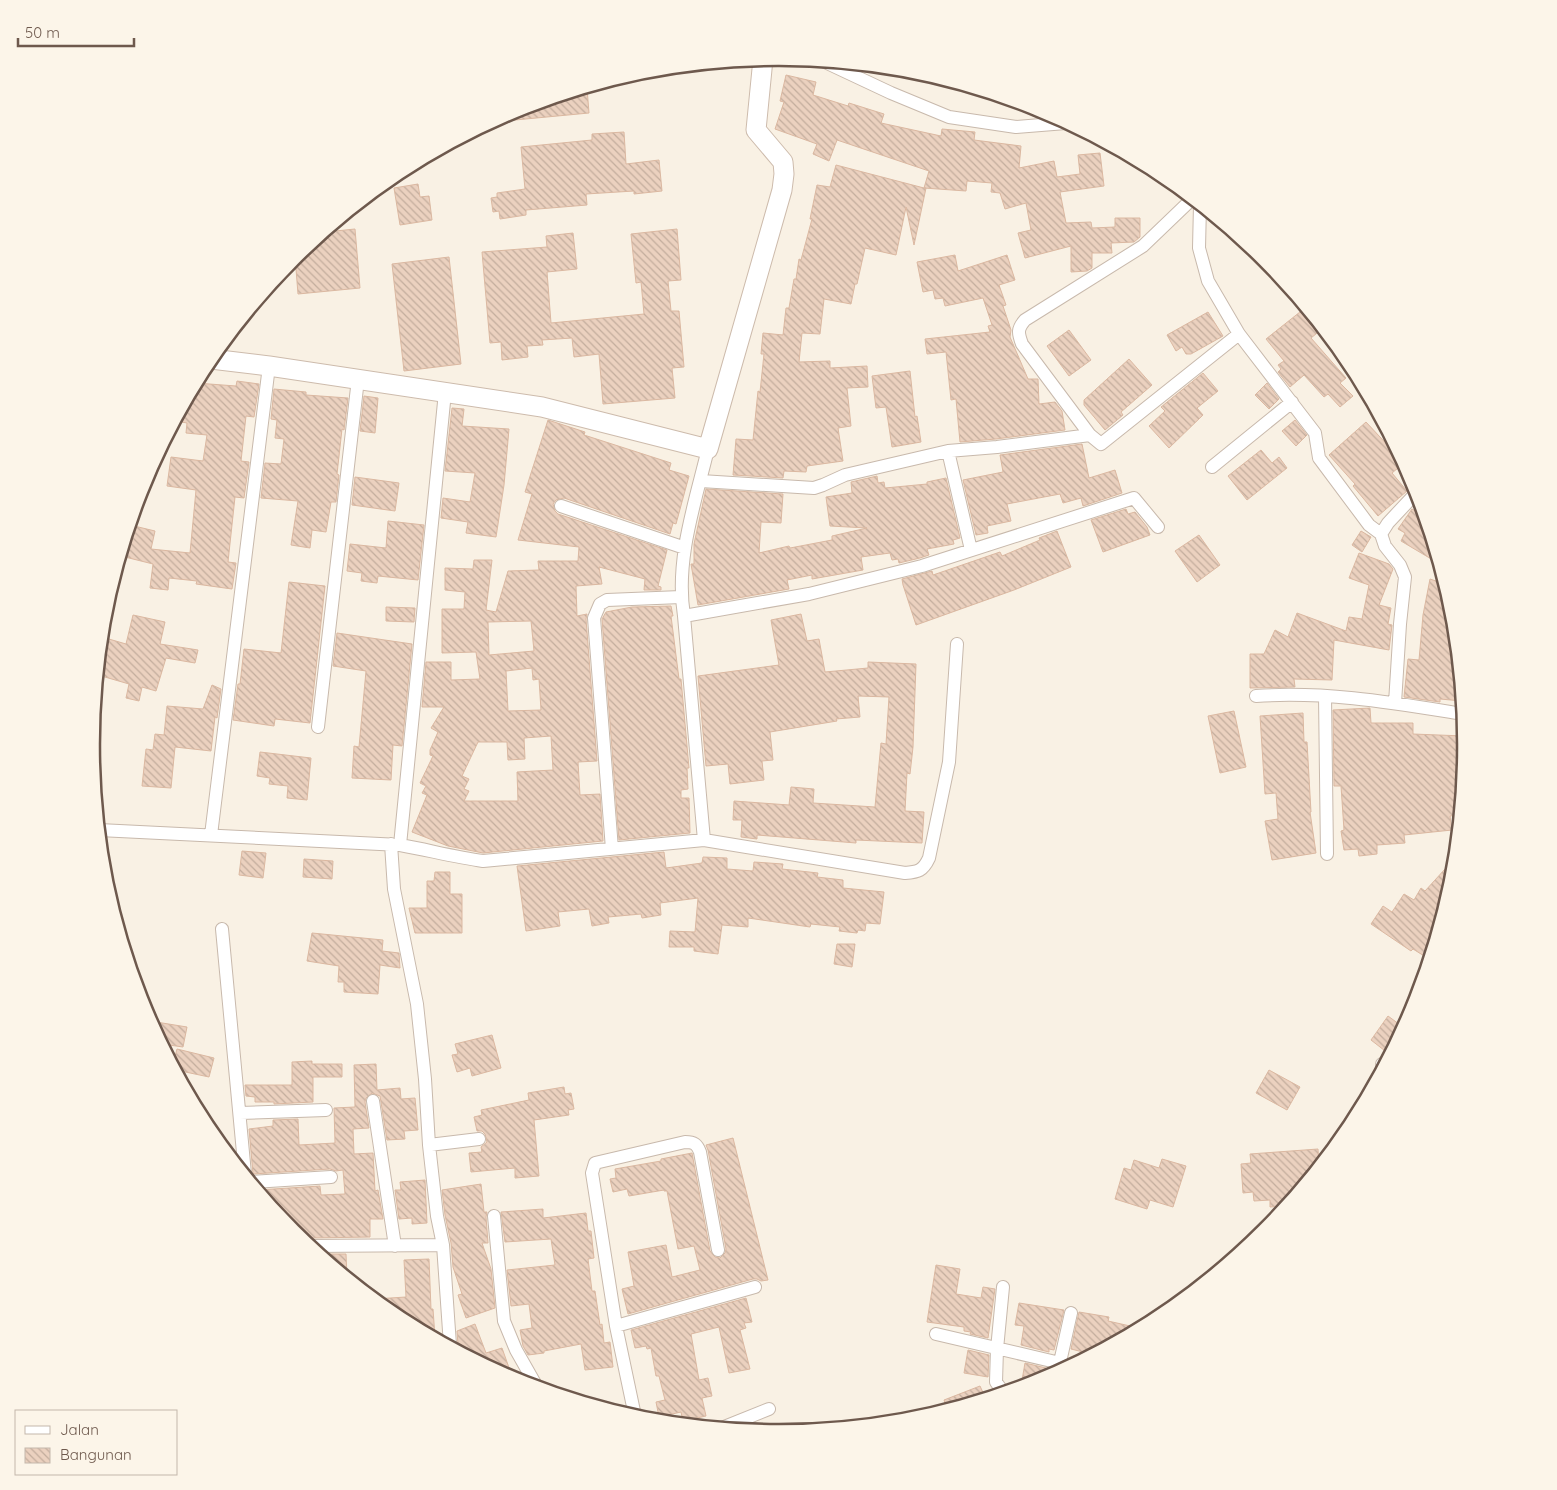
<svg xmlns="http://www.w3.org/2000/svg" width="1557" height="1490" font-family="Quicksand,sans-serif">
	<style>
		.building { fill: url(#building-back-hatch); stroke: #dbb8a1; fill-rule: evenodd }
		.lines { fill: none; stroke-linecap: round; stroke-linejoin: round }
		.street-casing { stroke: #c8b9ac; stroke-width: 14 }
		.secondary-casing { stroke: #cdbbac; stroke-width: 21 }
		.street { stroke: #fff; stroke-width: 12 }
		.secondary { stroke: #fff; stroke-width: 19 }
		.rim { fill: none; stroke: #6e594d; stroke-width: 2.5 }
	</style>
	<defs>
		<pattern id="building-back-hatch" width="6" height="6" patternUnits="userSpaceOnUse" patternTransform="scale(1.25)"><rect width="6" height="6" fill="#ebd1bf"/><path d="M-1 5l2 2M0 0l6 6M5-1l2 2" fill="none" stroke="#c3ad9d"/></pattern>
	</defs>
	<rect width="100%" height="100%" fill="#f9f1e4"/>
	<path class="building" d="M786,75L816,82L813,95L848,106L849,103L884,114L881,123L941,136L942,129L975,132L974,140L1021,146L1019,168L1054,161L1057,177L1080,174L1078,155L1100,153L1104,186L1060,192L1066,223L1091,222L1092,228L1115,227V218H1140V237L1134,242L1111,243L1112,253H1092V268L1087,271L1071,272V246L1025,258L1018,233L1031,230L1026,203L1005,209L1000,193L991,192L992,183L967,181L966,191L924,188H926L914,245L906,207L896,255L865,248L857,284H855L851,304L824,299L820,334L802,333L799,362L830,361V368L867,366L868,387L847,388L851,426L838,428L843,461L807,466L806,472L784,471L783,478L733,475L736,439L753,440L758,391L760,392L764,354H761L763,333L783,335L786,308H789L794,279H796L799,259L801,260L812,219H810L817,185L830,187L836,165L924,188L929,171L837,140L829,161L813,154L817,144L775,129L784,102L780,101Z
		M587,88L589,113L494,122V121L516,110Z
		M624,132L626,164L659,160L662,191L634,194V191L586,194L587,205L526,210V215L500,219L499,211L493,212L491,198L497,197V193L525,189L521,147L592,140V134Z
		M418,184L420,197L429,196L432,220L400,225L394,188Z
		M355,229L360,288L298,294L296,269L283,270L293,259L326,232Z
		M677,229L681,280L668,281L671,311H679L684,367L672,368L675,398L603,404L599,354L574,357L572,338L542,340L543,345L527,346L528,357L502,360L501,342L490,343L482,252L547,247L546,236L573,233L577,269L547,272L551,323L644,314L641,282L636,283L631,234Z
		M955,255L958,271L1007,255L1015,280L999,285L1006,305L1003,306L1011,330L1010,337L1028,379H1038L1039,404L1055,402L1062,411L1065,430L996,439L960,442L956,399L951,400L946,352L927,354L925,339L990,332L988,326L992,325L983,298L945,306L943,298L935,299L933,290L923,292L917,262Z
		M449,257L461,364L404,371L392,264Z
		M1305,308L1322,329L1311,338L1346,378L1340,383L1353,396L1340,407L1328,394L1324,397L1304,375L1290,387L1278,372L1281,369L1278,365L1284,361L1266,339Z
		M1208,312L1223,336L1191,354H1186L1182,347L1176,351L1167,335Z
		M1069,330L1091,360L1069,376L1047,346Z
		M1129,359L1152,385L1121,412L1123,415L1105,430L1084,405V400Z
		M910,371L915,417L917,416L921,442L892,447L886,407L876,408L872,376Z
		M1203,373L1218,391L1197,408L1203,415L1169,448L1149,426L1165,411L1161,407Z
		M237,381L259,384L254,417L246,416L241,461L249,462L244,498L235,497L228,562L236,563L232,589L196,584L197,581L169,578L168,590L150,588L153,564L121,556L130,525L155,531L151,549L190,553L196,490L167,486L171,457L203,461L207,435L186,433L187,423L176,421L196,383L236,386Z
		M1267,383L1279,399L1269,409L1255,395Z
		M274,389L306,392V395L348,398L344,430L342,429L337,474L339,475L336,502H331L326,532L312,530L310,548L291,545L298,501L261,498L265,463L281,464L284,439L275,438L277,420L271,419Z
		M364,396L378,398L375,433L360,431Z
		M452,408L464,409L462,426L509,429L504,485L496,537L466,533L468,522L441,518L443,498L470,502L475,473L445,471Z
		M548,420L585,432L584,435L671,463L669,470L689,476L676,524L673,523L670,534L564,498L556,500L553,504L555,511L558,514L667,550L658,586L661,587V590H644L645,579L599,567L602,584L576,586L577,616L587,614L586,619L597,761L578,762L580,795L600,794L603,841L483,853L448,846L412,832L427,795L422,793L426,786L420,783L433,756L430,755V750L438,732L431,728L444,707H422L426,662H451V680L480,679L476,652L442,653V609H464L465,592L445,590V568L473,569L474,560H492L486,610L496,612L508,571L539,570L538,561H578L579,547L518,540L532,494L525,492ZM531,621L534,651L489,655L488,622ZM532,668L533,680L539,679L541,710L508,711L506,671ZM551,736L553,770L517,772L518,801H464L469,791L464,789L469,779L462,776L478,742H507L508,760L525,759L524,738Z
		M1295,420L1307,435L1296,446L1282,431Z
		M1366,422L1394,452L1397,450L1404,463L1392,473L1407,491L1378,516L1353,486L1355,484L1329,455Z
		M1082,444L1089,478L1115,470L1122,493L1083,506L1081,498L1063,503L1060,494L1007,504L1011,521L987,526L988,533L976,535L963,480L1003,472L1000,455Z
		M1261,450L1272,463L1279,457L1287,468L1247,500L1228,476Z
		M877,476L878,483L884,482L885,488L927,484V482L946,478L960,538L953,540L954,544L927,549L929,555L920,558L899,563L898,559L892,560L890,553L861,557L863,570L812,579V575L787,580L789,589L698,605L691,564H694V544L706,489L783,494L781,523L761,522L759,553L789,546L790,548L832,540V536L867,528L830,526L826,497L852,493L851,482Z
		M355,477L399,483L395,511L352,505Z
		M1126,509L1128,514L1135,512L1147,527L1150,535L1103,552L1091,520Z
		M1412,509L1424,516L1438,563L1401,541L1405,533L1398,529Z
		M388,521L424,525L418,580L378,576L377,583L361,581L362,573L347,571L350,544L386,548Z
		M1057,531L1071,567L1014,590L916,625L903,585L902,579L932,571L933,575L1000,552L1002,556L1040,540L1039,538Z
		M1361,531L1371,537L1362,552L1352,545Z
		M1199,535L1220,565L1197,582L1175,551Z
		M1359,553L1389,564L1393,569L1379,605L1391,608L1388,624L1392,625L1389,650L1334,640L1332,680L1294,679L1295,687L1250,688V654H1264L1275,630L1288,637L1297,613L1346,631L1349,617L1362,619L1369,585L1349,578Z
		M1430,579L1445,584L1453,611L1462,701L1440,699V702L1404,697L1408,659L1419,660L1423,615Z
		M289,582L325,586L310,723L275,719L274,726L233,720L238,684H240L244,649L281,653Z
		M671,606L673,616H671L679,679H681L689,768H687L688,789L681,790V798H689L690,833L619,840L602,619L606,612L632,607Z
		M386,607L415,608L414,622L386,621Z
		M801,614L807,641L819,639L825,672L868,668V662L916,664L913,747L910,774L907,773L905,811L924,812L922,843L856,840V843L757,835V839L741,837L742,820H733L734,801L789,805L791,787L814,789L813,803L875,807L881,743L886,744L889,697L858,696L860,717L836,719L837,721L770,732L773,760L762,761L764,780L730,784L728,764L706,766L698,676L779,665L771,620Z
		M133,615L165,622L160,644L198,650L195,663L166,658L156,691L142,687L139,701L126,698L129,684L98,675L102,637L126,644Z
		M337,633L412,644L402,746L393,745L391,780L352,778L354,746L359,747L366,671L333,666Z
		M212,685L221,689L217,718L215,717L211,751L175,747L171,788L142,786L146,749L153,750L155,734L164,735L167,706L203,709Z
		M1370,708L1371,723H1413V734L1464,736L1463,772L1459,815L1450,816L1452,830L1404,835L1405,843L1377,845V854L1359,856L1358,849L1344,850L1341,831L1344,830L1341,786H1334L1333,710Z
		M1234,711L1246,767L1220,773L1208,716Z
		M1303,713L1304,742H1307L1311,812H1310L1316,853L1272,860L1265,821L1278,819L1276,793L1265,794L1260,716Z
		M260,752L311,758L307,800L287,798L288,786L269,784L270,778L257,776Z
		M242,851L266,853L263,878L239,875Z
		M664,852L666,868L702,863L703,857L727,858V869L753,871L754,862L783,864L782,869L818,873L817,877L843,880V888L884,892L880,924L866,923L865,931L858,930L857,933L839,931L840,927L811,924L810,927L748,918V927L722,925L718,954L694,951V947H669L670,931L695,932L698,898L660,903L661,915L642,918L641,914L608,917L609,923L592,926L589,909L558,912L560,926L526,931L517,866Z
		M1455,858L1453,879L1429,959L1413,949L1411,951L1371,924L1383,906L1392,912L1404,894L1414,900L1421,888L1425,891Z
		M304,859L333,861L332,879L303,877Z
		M435,872H450V894H462V933H415L409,908H427V881H434Z
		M312,933L383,940L382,951L399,953L400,968L380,965L378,994L344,992V982H338L339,966L307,961Z
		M837,944H855L852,967L834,964Z
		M1388,1016L1403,1027L1389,1054L1371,1040Z
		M150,1021L187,1027L183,1047L162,1044Z
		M492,1035L501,1068L472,1076L470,1068L457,1072L452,1055L458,1054L455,1044Z
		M177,1049L214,1058L209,1077L176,1070L173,1064Z
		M312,1061V1064H342V1077H313V1102L274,1104V1102H255V1097L246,1096L245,1085H292V1062Z
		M376,1064L377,1090L400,1088L401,1099L415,1098L418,1130L404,1131L405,1139L387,1140L380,1096L372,1093L366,1098L365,1102L369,1128L353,1129L354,1154L373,1153L375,1191L378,1190L383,1219H370V1237L311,1238L305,1241L292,1231L258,1190L320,1186L321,1195L345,1194L343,1170L336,1171L330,1169L253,1174L249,1129L273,1126V1120L298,1119L299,1145L335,1143L334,1108L355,1107L354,1065Z
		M1269,1070L1300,1087L1287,1110L1256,1093Z
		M564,1087L565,1094L571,1093L574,1109L568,1110L569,1115L534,1120L539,1176L515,1178V1168L471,1172L469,1153L482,1152L481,1147L487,1142L485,1134L482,1131H477L474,1117L482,1115L481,1110L529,1100L528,1093Z
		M733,1138L768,1280L761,1281L757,1279H753L628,1314L622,1289L634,1286L628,1252L666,1245L672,1277L700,1270L694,1246L678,1249L667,1191H664V1190L629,1196L627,1189L613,1192L610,1179L616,1178L615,1169L661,1161V1159L692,1153L710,1251L715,1257L720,1258L725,1253L726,1249L708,1150L706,1145Z
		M1318,1149L1319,1165L1285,1206L1270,1207V1200L1254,1201L1253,1192L1243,1193L1241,1164L1251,1163L1250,1154Z
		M1162,1159L1186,1166L1173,1207L1150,1200L1147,1209L1115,1199L1124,1168L1131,1170L1134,1160L1159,1168Z
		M425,1180L427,1223L412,1224V1218L399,1219L395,1190H401L400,1182Z
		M481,1184L484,1212H487L486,1217L488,1243H482L491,1269L495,1308L466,1318L458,1295L462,1294L453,1267L451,1243L445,1215L442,1190Z
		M543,1209V1218L586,1213L588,1231H591L594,1258L588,1259L592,1291H595L600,1325L602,1324L604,1343L610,1342L613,1367L585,1370L581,1344L544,1351V1353L528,1355L523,1346L520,1330L532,1328L529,1304L511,1306L507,1270L555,1265L551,1239L505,1242L501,1212Z
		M320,1254H346L347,1276Z
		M429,1259L431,1309H433L435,1337L410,1324V1315L395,1316L375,1299L406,1297L404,1260Z
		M936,1265L960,1269L956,1294L981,1298L983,1287L995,1289L988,1338L970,1334L971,1332L964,1331V1327L927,1322Z
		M746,1298L752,1322L744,1323L746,1328L740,1330L750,1369L729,1373L719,1327L691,1334L699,1380L708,1378L712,1396L702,1398L706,1416L683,1421L681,1412L659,1417L656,1402L665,1400L659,1376H656L651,1348L647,1349L646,1346L635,1348L631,1330Z
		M1019,1303L1064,1310L1054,1350L1049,1349V1352L1021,1345L1024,1326L1015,1325Z
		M1079,1312L1109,1317L1108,1321L1139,1328L1091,1354L1071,1349Z
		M475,1324L486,1353L502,1348L513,1379L460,1351L458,1345L457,1331Z
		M968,1350L989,1355L988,1377L964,1373Z
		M1025,1363L1046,1368L1045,1379L1021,1386Z
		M980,1386L985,1397L947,1409L944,1400Z"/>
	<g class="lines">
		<defs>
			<path id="street" d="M825,62L891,93L949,117L1016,127L1066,123
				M1192,199L1143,246L1025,320C1017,329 1018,333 1022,344L1090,435L1101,444L1239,334
				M1200,205L1199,248L1208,281L1239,334L1315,433L1319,458L1369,525L1381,534
				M708,449C695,503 675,560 684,616L704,840L905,873C918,872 923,871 929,858L949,762L957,644
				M948,451L971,550
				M1212,467L1292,402
				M701,481L814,488L823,485L845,475L948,451L997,447L1090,435
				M561,506L685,548
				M684,616L809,594L922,566L1134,498L1158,527
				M1256,696C1326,691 1394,703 1463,714
				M1325,696L1327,854
				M1395,703L1400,624L1405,577L1400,565L1385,546L1381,534L1388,523L1417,492
				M318,727L358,379
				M99,830L400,845C428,850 455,857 483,861L704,840
				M211,835L269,366
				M391,844L394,889L417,1004L425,1079L429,1145L437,1216L443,1245L450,1345
				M400,845L445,392
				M612,849L594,618L600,604L607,600L681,597
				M222,929L245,1174
				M1382,1064L1383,1065
				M373,1101L395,1246
				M240,1113L326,1110
				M429,1145L479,1139
				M252,1182L331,1177
				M494,1216L504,1321L516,1350L537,1387
				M311,1246L443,1245
				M1003,1287L997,1349L996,1382L1001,1389L1004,1391
				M616,1326L755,1287
				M936,1334L1060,1363
				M1058,1371L1071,1313
				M635,1416L616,1326L592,1173L595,1163L685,1142C694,1142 697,1144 700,1152L718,1250
				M724,1427L769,1409"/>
			<path id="secondary" d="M211,359L269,366L542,407L708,449L782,190L784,174L783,162L756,130L763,59"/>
		</defs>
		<use href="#street" class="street-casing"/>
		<use href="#secondary" class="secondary-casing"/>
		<use href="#street" class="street"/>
		<use href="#secondary" class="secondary"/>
	</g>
	<path d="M0 0H1557V1490H0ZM778 66H779A678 678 0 0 1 1457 744V746A678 678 0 0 1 779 1424H778A678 678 0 0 1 100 746V744A678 678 0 0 1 778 66Z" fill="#fcf5e9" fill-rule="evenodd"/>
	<path class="rim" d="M778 66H779A678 678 0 0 1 1457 744V746A678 678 0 0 1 779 1424H778A678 678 0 0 1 100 746V744A678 678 0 0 1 778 66Z"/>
	<rect x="15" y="1410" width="162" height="65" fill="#fcf5e9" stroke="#c3b7ab"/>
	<rect x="25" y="1426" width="25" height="8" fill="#ffffff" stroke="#c3b7ab"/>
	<text x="60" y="1435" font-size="15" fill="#6e594d">Jalan</text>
	<rect x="25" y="1448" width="25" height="15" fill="url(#building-back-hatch)" stroke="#c3b7ab"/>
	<text x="60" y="1460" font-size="15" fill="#6e594d">Bangunan</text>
	<path d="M18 38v8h116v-8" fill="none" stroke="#6e594d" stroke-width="2.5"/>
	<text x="25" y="38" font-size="15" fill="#6e594d" stroke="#fcf5e9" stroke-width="4" paint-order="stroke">50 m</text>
</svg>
